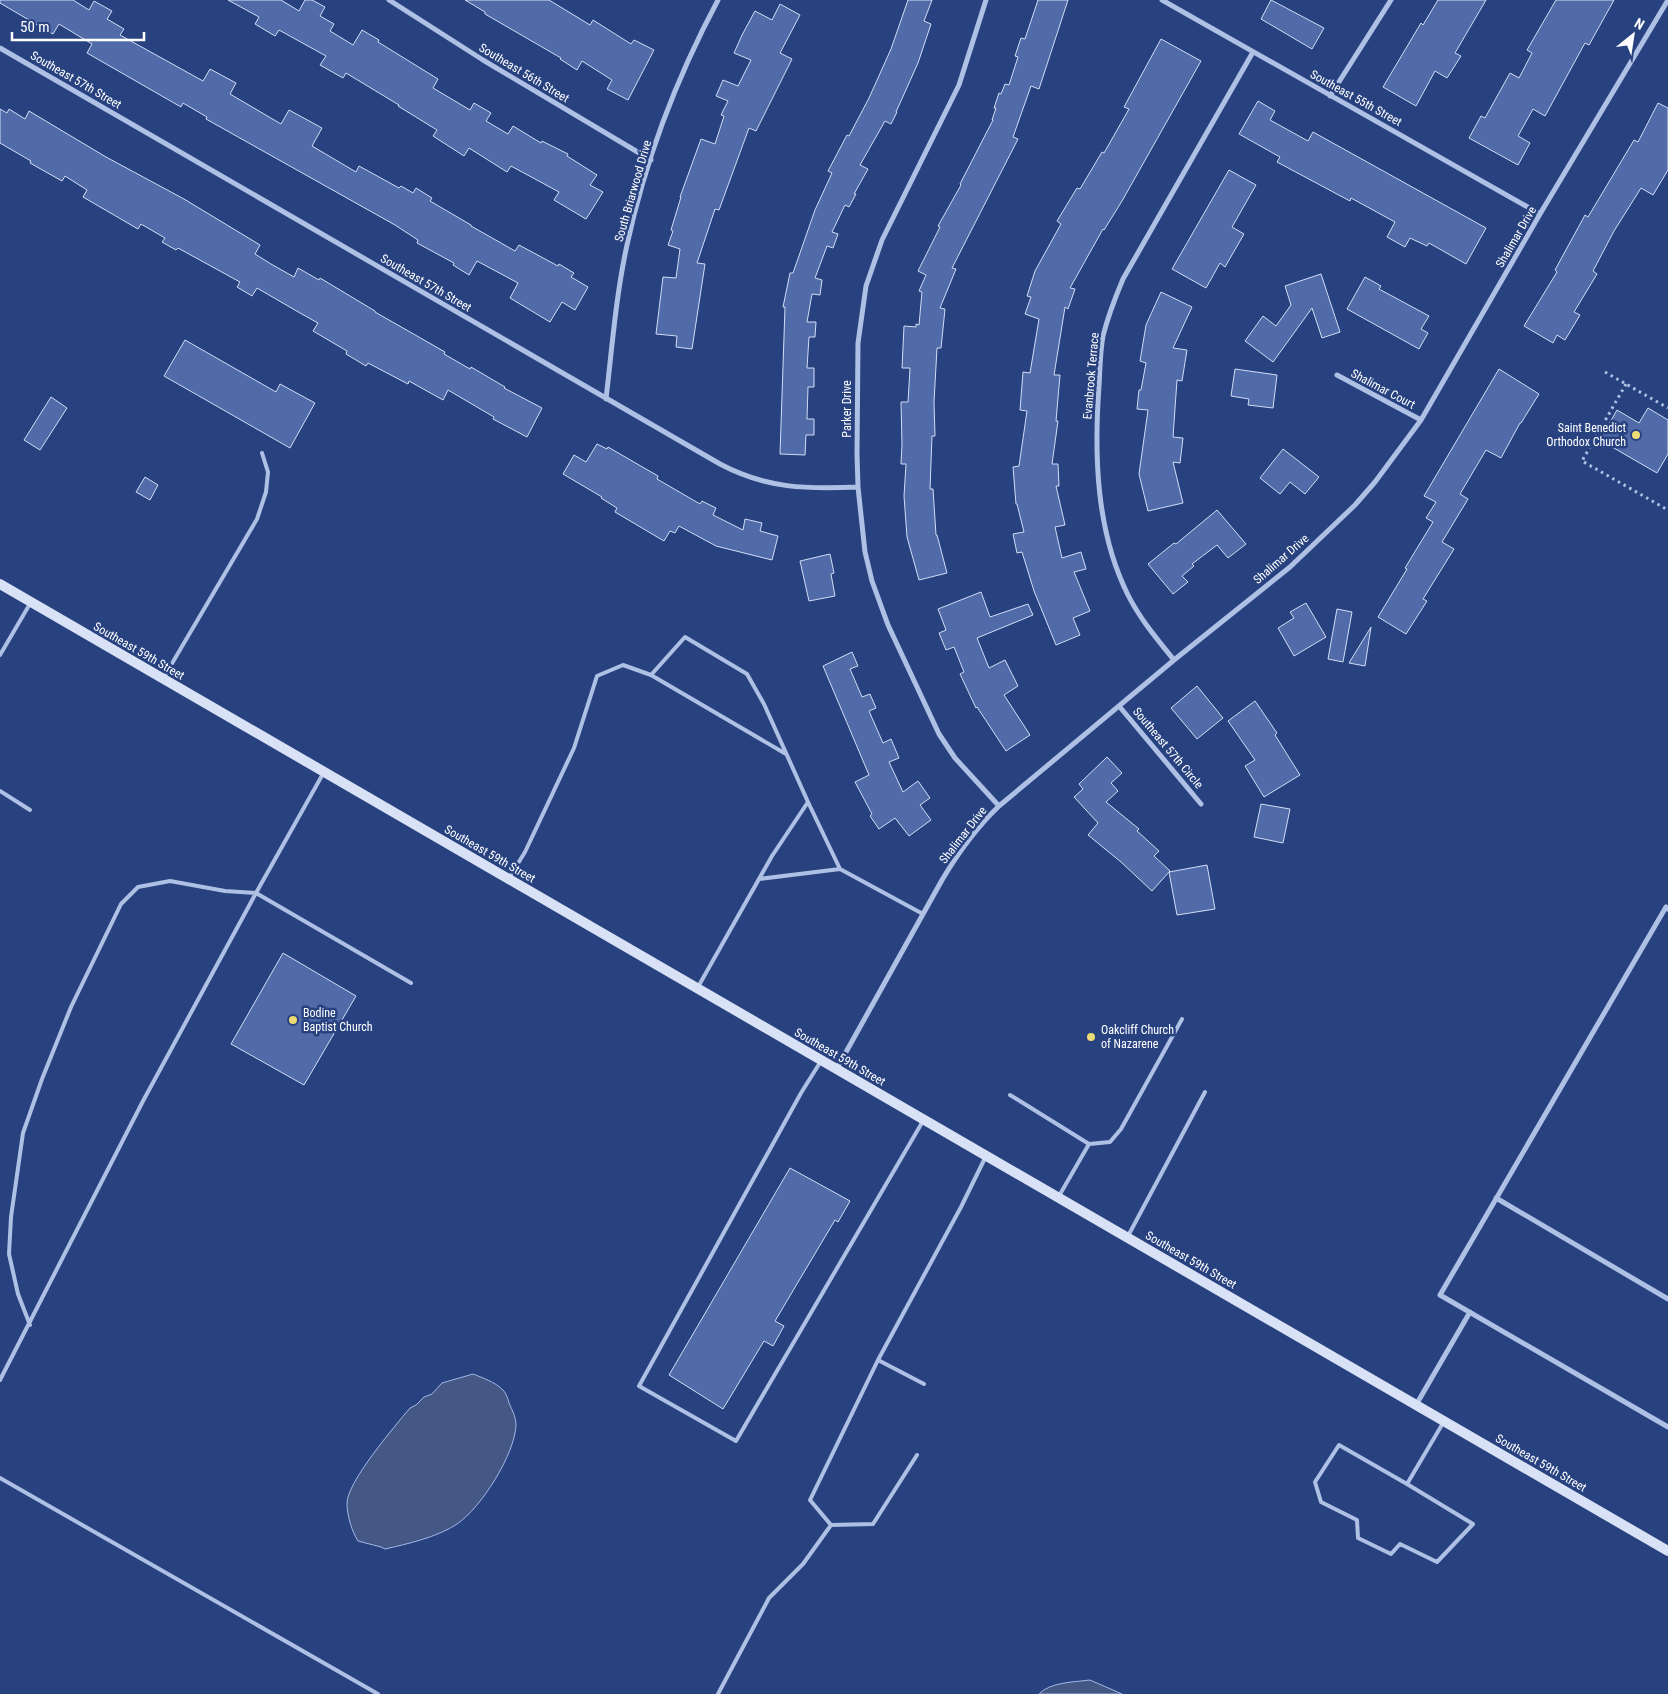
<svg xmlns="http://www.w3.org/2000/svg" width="1668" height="1694" font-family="'Roboto Condensed',sans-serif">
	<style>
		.water { fill: #455785; stroke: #a4b9e6 }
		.building { fill: #506ba8; stroke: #d2ddf5 }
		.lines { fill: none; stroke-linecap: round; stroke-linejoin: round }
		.path { stroke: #afc0e5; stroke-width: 3; stroke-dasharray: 2.5 4; stroke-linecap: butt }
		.lane { stroke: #afc0e5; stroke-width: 4 }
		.street { stroke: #afc0e5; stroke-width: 5 }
		.secondary { stroke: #d8e1f5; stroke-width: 10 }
		.poi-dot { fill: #eddc75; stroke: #284280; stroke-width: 2 }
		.labels { text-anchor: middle; stroke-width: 5; stroke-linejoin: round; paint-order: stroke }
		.street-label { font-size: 12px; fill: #fff; stroke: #284280 }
		.poi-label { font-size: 12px; fill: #fff; stroke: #284280; text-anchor: start }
	</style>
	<rect width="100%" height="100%" fill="#284280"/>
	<path class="water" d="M473,1374C483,1378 495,1382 503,1390C506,1393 508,1399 509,1403C512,1410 516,1417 516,1425C515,1454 481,1508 457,1524C438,1537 407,1544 385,1549L381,1547L358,1541C352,1532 347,1515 347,1504C346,1483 395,1426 410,1408L416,1405L424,1397L432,1394L442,1383Z
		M1090,1680L1122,1694H1039C1050,1682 1075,1682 1090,1680Z"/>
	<path class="building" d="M0,0H73L89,10L94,1L112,11L107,19L124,29L120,35L203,81L210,69L236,83L230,94L281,124L289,110L322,128L312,146L356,172L359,166L399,188L401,186L413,193L416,188L432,198L430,201L471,225V226L515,251L519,245L558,266L559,264L574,273L571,277L588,287L575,310L562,302L550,322L510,298L518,283L477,261L469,275L453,265L454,263L417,243L418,240L395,225L206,119L207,117L183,103L181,107L87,53L92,44L59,24L53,34L0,3Z
		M228,0H281L299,11L305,0H312L325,7L320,16L334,24L330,31L353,45L362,30L379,40L378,42L438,79L433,88L470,110L474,103L491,113L486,121L508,134L513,126L541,143L542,141L568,154L567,156L597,175L590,185L603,192L586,219L554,200L559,192L511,166L507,172L469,148L464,156L433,136L437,130L398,106L399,105L346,73L343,78L320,65L326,56L279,30L275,36L255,24L259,17Z
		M465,0H549L590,25L593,20L631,44L634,40L654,50L628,100L607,89L612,80L582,61L577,70L560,59L561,58L485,14V12Z
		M908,0H932L924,21L931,24L918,63L896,112H897L891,124L885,121L860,165L868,169L854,194H856L849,207L845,205L832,232L838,234L833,248L827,246L815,278L822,280L820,295L812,294L807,322H816L815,337H809L807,368H814V387H808L807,419H814V435H806L805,455L780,454L785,307H783L790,273H793L815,210L832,173L828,171L847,135L849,136L869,98L891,49Z
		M1038,0H1068L1039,89L1031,86L1013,137L1018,139L952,268L956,269L940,308L945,309L941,348H937L934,402L935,436H932L930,489H933L936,535H937L947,573L919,580L907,537L904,496L906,464H901L902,444L901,402H908L910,368H902L904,326L916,327V324L919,325L922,292L919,291L926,275L918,271L940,227L938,226L961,185L960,184L993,120H992L996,108H994L999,93L1001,94L1005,84L1009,85L1018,57L1015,56L1021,38L1025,39Z
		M1271,0L1324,28L1312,49L1261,19Z
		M1438,0H1486L1455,53L1461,56L1447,78L1435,71L1416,106L1383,87L1421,23L1423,25Z
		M1556,0H1614L1589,45L1585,43L1545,116L1533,109L1518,136L1530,143L1518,165L1469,138L1481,116L1485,118L1510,73L1519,78L1532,53L1527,50Z
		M780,4L800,15L780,53L792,59L756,131L749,128L719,210L715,209L697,263L705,264L692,349L676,347L677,336L656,334L663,277L676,278L680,249L668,245L673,231L671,230L681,197H680L701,139L715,144L724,116L721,115L728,101L716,96L723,80L738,86L751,60L734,53L742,35L755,11L772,20Z
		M1161,39L1201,61L1122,201L1104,230L1103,229L1070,288L1075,289L1068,309L1065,307L1054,375H1060L1056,421H1058L1052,464H1058L1059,486H1056L1065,525L1055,527L1062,558L1081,552L1086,569L1074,572L1090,611L1073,618L1080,635L1056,645L1034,591L1022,552L1017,553L1013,534L1024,532L1017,504H1016L1013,467L1019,466L1027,411L1020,410L1023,372L1030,373L1039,319L1025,314L1031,297L1027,296L1035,271L1061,224L1057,221L1077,188L1080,189L1102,152L1104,153L1129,109L1124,107Z
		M1258,101L1275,111L1270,120L1308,141L1313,132L1486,228L1466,264L1429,243L1427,246L1410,238L1405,247L1387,237L1395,222L1351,198L1350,201L1277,162L1280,157L1239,134Z
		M1658,103L1668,108V170L1653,195L1641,188L1614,231L1593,271L1597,274L1574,312L1580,315L1565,340L1557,335L1553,343L1524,326L1557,272L1555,270L1585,215L1588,217L1634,140L1638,142Z
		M0,109L7,113L9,109L25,119L29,111L106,157L184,199L260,245L255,254L271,264L294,277L298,268L319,280L320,278L375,311V312L445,352L444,354L470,369L471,367L505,387L504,388L542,408L527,437L493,419L494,417L448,390L443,400L409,381L408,384L368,363L366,366L346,354L347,351L313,331L318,323L300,313L257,288L252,296L237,287L240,282L178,248L176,250L162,242L165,238L141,224L138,229L83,197L87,190L65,176L62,181L30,163L31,161L0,143Z
		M1229,170L1256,185L1232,227L1244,234L1225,267L1220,263L1206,288L1172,269Z
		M1321,274L1340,332L1322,338L1312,308L1273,362L1245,341L1263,316L1276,326L1291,305L1285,286Z
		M1365,277L1381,286L1379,289L1429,316L1421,329L1428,333L1419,349L1347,309Z
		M1161,292L1192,307L1173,348L1187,350L1182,381L1177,380L1173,437L1183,438L1180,463L1173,462L1183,503L1148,511L1139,474L1148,410L1137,409L1139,390H1141L1146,363L1140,361L1146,325Z
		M185,340L276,392L280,384L315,403L290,448L164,376Z
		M1235,369L1277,375L1273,408L1248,405L1249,399L1231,396Z
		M1499,369L1539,394L1521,423H1520L1501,458L1486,450L1460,494L1468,499L1442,542L1454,549L1423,599L1427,601L1406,634L1378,617L1407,569L1405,568L1433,522L1426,518L1436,502L1424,496Z
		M51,397L67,408L40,450L24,440Z
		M1648,408L1668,420V454L1657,473L1600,440L1617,410L1639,423Z
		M597,444L607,449L608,447L620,454L658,476L657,479L700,504L702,501L716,508L713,515L743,530L745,519L762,523L760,531L778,536L772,560L716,546L679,526L675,533L670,531L664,541L615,512L617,508L601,498L602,497L563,474L574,455L586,462Z
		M1283,449L1319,477L1305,494L1290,482L1280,494L1260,478Z
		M145,477L158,485L150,500L136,492Z
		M1217,510L1246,544L1228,558L1217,545L1192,564L1194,566L1182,576L1188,582L1173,594L1148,564L1174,543L1176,544Z
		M830,554L834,573L831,574L835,596L809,601L800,561Z
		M981,592L990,617L1028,604L1033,615L977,638L989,668L1005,660L1018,686L1004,695L1030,735L1006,751L977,707L976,708L960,674L964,672L954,647L946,650L939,633L946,630L938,609Z
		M1306,603L1326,637L1294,656L1278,628L1294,618L1290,612Z
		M1337,609L1352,612L1343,662L1328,659Z
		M1371,627L1365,666L1349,663Z
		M852,652L858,666L850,669L862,697L870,694L876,708L869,711L883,743L891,739L899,758L889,762L903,792L918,781L930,798L920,805L931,820L909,836L895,818L879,829L870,816L872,814L855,782L869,775L823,666Z
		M1197,686L1223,718L1197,739L1171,708Z
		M1255,701L1277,733L1275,735L1300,775L1264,797L1245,766L1255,760L1228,721Z
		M1107,757L1122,773L1111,783L1118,791L1106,802L1139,829L1137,831L1159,851L1154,856L1170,871L1169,872L1207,865L1215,909L1177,915L1169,872L1152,891L1121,862L1088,835L1098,823L1074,797L1083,789L1079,784Z
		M1261,804L1290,809L1283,843L1254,837Z
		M283,953L356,996L304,1085L231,1044Z
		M790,1168L850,1201L838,1222L835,1220L775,1321L784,1326L773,1346L764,1341L723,1409L669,1375Z"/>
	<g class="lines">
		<path class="path" d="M1605,372L1668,408
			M1626,384L1582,461L1668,510"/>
		<path class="lane" d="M0,655L31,602
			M164,677L257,519L266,492L268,472L262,453
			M786,754L651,675L685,637L747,674L764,704L808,802L840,869L923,914
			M324,772L256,893L411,983
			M0,791L30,810
			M509,878L525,852L574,748L597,676L623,665L651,675
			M759,879L840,869
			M698,987L772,856L808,802
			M821,1061L801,1093L639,1386L736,1441L923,1121
			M1010,1095L1089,1144
			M1059,1196L1089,1144L1110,1142L1121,1129L1182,1019
			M1128,1236L1205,1092
			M0,1380L143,1101L256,893L225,891L170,881L138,887L121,904L71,1007L42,1079L23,1133L11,1217L9,1254L18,1294L30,1325
			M924,1384L878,1360L961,1207L986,1156
			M0,1478L378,1694
			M1407,1484L1339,1445L1315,1482L1321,1502L1357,1520L1358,1538L1391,1554L1400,1544L1437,1562L1473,1524L1407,1484L1443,1423
			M831,1525L873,1524L917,1455
			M718,1694L769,1598L803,1564L831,1525L810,1500L878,1360"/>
		<path class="street" d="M389,0L483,60L651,160
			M986,0L959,85L882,240L866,286L858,343L857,454L858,487L865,552L872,581L888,625L939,734L955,758L999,806
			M1162,0L1540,214
			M0,48L720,464C767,489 806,489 858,487
			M1330,96L1391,0
			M1337,375L1421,420
			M606,399C612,348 616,295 627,245C645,161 678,75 718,0
			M1174,660C1157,639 1140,619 1128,595C1096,531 1094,455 1099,386C1100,369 1100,352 1103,336C1108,316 1115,298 1123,279L1253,52
			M1119,706L1201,804
			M1668,909L1666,907L1440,1295L1668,1427
			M836,1070L942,880C958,853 976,828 999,806L1174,660L1290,567L1355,505L1375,482L1421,420L1540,214L1668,0
			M1496,1198L1668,1299
			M1416,1405L1470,1312"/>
		<path class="secondary" d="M0,584L1668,1551"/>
	</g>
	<g class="poi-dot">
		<circle cx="1636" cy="435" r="5"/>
		<circle cx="293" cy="1020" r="5"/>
		<circle cx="1091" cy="1037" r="5"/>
	</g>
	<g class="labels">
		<g class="street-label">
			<text transform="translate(524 73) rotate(31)" y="4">Southeast 56th Street</text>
			<text transform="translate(76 80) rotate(30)" y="4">Southeast 57th Street</text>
			<text transform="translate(1356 98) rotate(29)" y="4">Southeast 55th Street</text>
			<text transform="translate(633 191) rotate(-74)" y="4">South Briarwood Drive</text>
			<text transform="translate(1516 237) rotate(-60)" y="4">Shalimar Drive</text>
			<text transform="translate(426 283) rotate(30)" y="4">Southeast 57th Street</text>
			<text transform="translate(1091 376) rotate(-85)" y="4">Evanbrook Terrace</text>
			<text transform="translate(1383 389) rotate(28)" y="4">Shalimar Court</text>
			<text transform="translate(847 409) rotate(-90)" y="4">Parker Drive</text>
			<text transform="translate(1281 559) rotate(-41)" y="4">Shalimar Drive</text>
			<text transform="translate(139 651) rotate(30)" y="4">Southeast 59th Street</text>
			<text transform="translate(1168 748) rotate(50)" y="4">Southeast 57th Circle</text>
			<text transform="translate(963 835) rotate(-52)" y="4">Shalimar Drive</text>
			<text transform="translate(490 854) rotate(30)" y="4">Southeast 59th Street</text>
			<text transform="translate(840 1057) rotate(30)" y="4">Southeast 59th Street</text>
			<text transform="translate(1191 1260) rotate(30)" y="4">Southeast 59th Street</text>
			<text transform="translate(1541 1463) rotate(30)" y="4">Southeast 59th Street</text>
		</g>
		<g class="poi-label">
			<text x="1626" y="432" text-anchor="end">Saint Benedict<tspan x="1626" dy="14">Orthodox Church</tspan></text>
			<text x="303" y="1017">Bodine<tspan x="303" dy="14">Baptist Church</tspan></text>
			<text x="1101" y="1034">Oakcliff Church<tspan x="1101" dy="14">of Nazarene</tspan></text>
		</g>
	</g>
	<g transform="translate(1633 35) rotate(30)" stroke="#284280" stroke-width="4" paint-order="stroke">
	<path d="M0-4L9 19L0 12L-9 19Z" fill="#ffffff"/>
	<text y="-8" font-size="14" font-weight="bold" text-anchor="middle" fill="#ffffff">N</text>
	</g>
	<path d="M12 32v8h132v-8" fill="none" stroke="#ffffff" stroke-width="2.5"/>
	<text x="20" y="32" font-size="15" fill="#ffffff" stroke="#284280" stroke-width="4" paint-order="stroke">50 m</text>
</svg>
